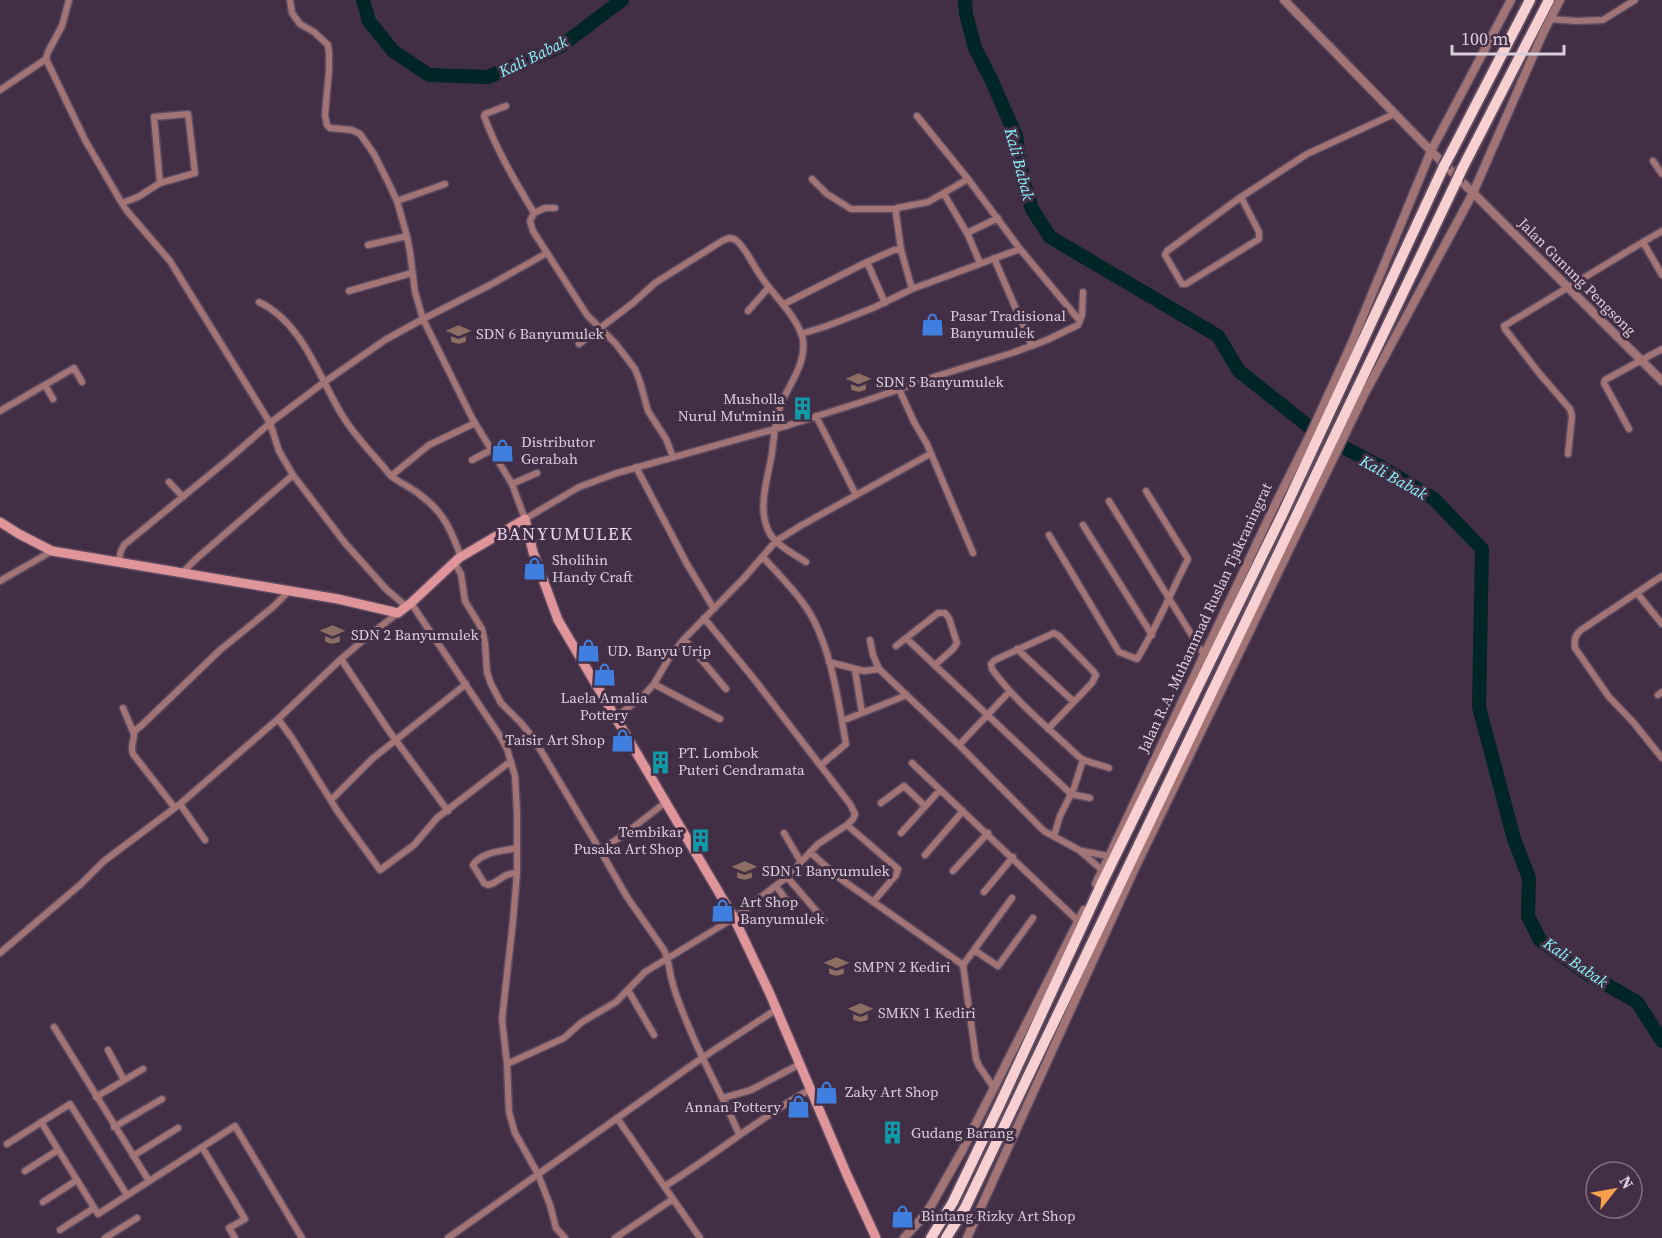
<svg xmlns="http://www.w3.org/2000/svg" width="1662" height="1238" font-family="'Source Serif 4',serif">
	<style>
		.lines { fill: none; stroke-linecap: round; stroke-linejoin: round }
		.river { stroke: #002527; stroke-width: 14 }
		.minor-casing { stroke: #5e4b60; stroke-width: 9 }
		.tertiary-casing { stroke: #5e4b60; stroke-width: 11 }
		.secondary-casing { stroke: #5e4b60; stroke-width: 12 }
		.trunk-casing { stroke: #5e4b60; stroke-width: 14 }
		.minor { stroke: #a27476; stroke-width: 6 }
		.tertiary { stroke: #a27476; stroke-width: 8 }
		.secondary { stroke: #df959a; stroke-width: 9 }
		.trunk { stroke: #f8d0d1; stroke-width: 10 }
		.trunk-bridge-casing { stroke: #5e4b60; stroke-width: 14; stroke-linecap: butt }
		.trunk-bridge { stroke: #f8d0d1; stroke-width: 10 }
		.labels { text-anchor: middle; stroke-width: 6; stroke-linejoin: round; paint-order: stroke }
		.street-label { font-size: 15px; fill: #dbcedc; stroke: #422e45 }
		.poi-label { font-size: 15px; fill: #dbcedc; stroke: #422e45; text-anchor: start }
		.water-label { font-size: 16px; font-style: italic; fill: #88f4f9; stroke: #422e45 }
		.quarter-label { font-size: 18px; letter-spacing: 1.5px; fill: #ead1ee; stroke: #422e45 }
	</style>
	<rect width="100%" height="100%" fill="#422e45"/>
	<g class="lines">
		<path class="river" d="M363,0L369,21L393,51L429,75L488,77L561,46L622,0
			M965,0L966,14L975,48L991,79L1016,136L1023,180L1032,209L1050,237L1218,336L1239,371L1317,433L1381,467L1434,499L1482,549L1479,707L1514,839L1529,878L1528,916L1540,940L1588,974L1637,1002L1662,1041"/>
		<defs>
			<path id="minor" d="M69,0L62,26L48,52L46,59L85,140L120,200L127,211L170,261L270,423L230,458L124,545L121,551L118,563
				M290,0L292,13L300,24L314,32L328,45L329,52V70L325,115L327,125L330,128L352,130L360,134L374,154L390,186L397,201L407,236L410,252L415,292L423,319L472,418L512,484L525,519L579,487L617,473L789,425L868,400L940,375L1012,353L1047,340L1078,325L1082,315L1083,292
				M1550,19L1576,21L1603,20L1635,0
				M0,90L46,59
				M506,106L485,114L484,116C497,151 515,181 534,213L530,221L533,231L587,315L616,344L635,369L640,382L648,411L666,439L673,457
				M917,116L968,179L1020,249L1080,321
				M1653,161L1662,174
				M812,179L827,194L851,209H896
				M944,194L968,235L980,263
				M1241,197L1167,251L1165,255L1182,284H1186L1259,239V232L1241,197L1307,154L1394,114
				M397,201L445,184
				M122,203L138,197L160,183L195,173L188,114L154,117L160,183
				M534,213L545,208H555
				M967,233L998,218
				M1643,242L1662,231
				M368,245L407,236
				M901,250L896,213L897,208L928,202L968,179
				M994,258L1032,346
				M867,262L894,250H901L912,289
				M349,291L412,273
				M259,302C303,323 318,376 342,415C355,437 375,456 391,476C400,483 410,487 419,494C444,512 451,530 461,557
				M784,304L867,262L885,303
				M748,311L769,287
				M801,334L827,326L873,308L912,289L1020,249
				M579,344L633,303L655,283L722,241L729,238C733,239 734,238 737,241C746,249 753,265 760,275C772,294 799,318 803,340C806,364 790,383 781,404C775,420 774,436 772,453C768,479 756,509 770,534C778,546 794,554 806,562
				M45,385L53,399
				M899,389L914,422L927,444L973,553
				M0,411L74,368L82,382
				M816,416L856,495
				M1629,429L1604,383L1605,380L1662,349
				M1568,454L1572,416L1570,409L1539,373L1505,329L1504,326L1643,242L1662,275
				M472,460L491,450
				M636,467L687,564L714,609
				M391,476L429,445L475,423
				M169,482L183,497
				M512,484L537,473
				M1109,501L1204,655
				M1083,525L1152,635
				M1049,535L1119,652L1137,659C1157,627 1171,592 1188,559L1146,491
				M763,557C776,572 791,586 803,603C830,639 838,699 846,744L821,765
				M454,562L461,574L465,601L482,629L485,643L487,672L491,684L501,703L521,723L534,739L600,850L627,897L664,950C669,960 669,970 672,981C676,996 682,1011 688,1025C703,1062 723,1097 739,1134
				M182,573L196,559L293,475
				M1662,576L1581,630C1575,635 1574,640 1575,648L1609,697L1633,722L1662,758
				M0,581L52,551
				M1637,593L1662,624
				M411,603L500,736L507,749L515,776L517,812V873L513,921L502,1019L507,1064L509,1112L515,1133L538,1174L550,1205L556,1228L565,1238
				M407,607L386,589L345,543L293,475L279,451L270,423L323,383L385,340L423,319L490,285L547,253
				M906,638L1071,794L1090,798
				M684,639L726,689
				M870,640L873,655L879,669L959,745L1036,823L1044,831L1079,850L1102,870
				M896,646L938,613H945L949,618L957,643L953,649L935,665
				M1017,649L1074,702
				M341,659L389,731L448,811
				M829,662L864,671L879,669
				M855,670L862,713
				M654,684L720,719
				M1658,695L1662,692
				M123,708L134,734C134,742 130,746 133,754L175,808
				M616,717L643,696L654,684L669,658L684,639L744,578L776,541L802,525L930,454
				M278,719L292,738L338,812L380,870L414,845L437,818L511,761
				M847,719L907,695
				M1048,729L1092,683L1096,675L1093,671L1059,636L1054,633L995,660L991,664L992,669C1010,695 1041,722 1064,743C1070,748 1076,755 1082,759C1090,763 1101,765 1109,768
				M133,732L141,726L220,650L273,607L289,591
				M959,745L1010,691
				M912,763L1078,921
				M331,800L372,759L466,684
				M881,803L904,786L925,806
				M180,804L205,840
				M847,825L898,869L896,875L873,902
				M784,833L801,862
				M901,833L940,790
				M1054,836L1060,816L1074,788L1083,760
				M600,850L622,836L666,802
				M1082,851L1108,856
				M810,852L838,877L963,965L976,1059L979,1066L994,1088
				M925,855L963,811
				M953,871L988,833
				M517,873C500,874 501,882 488,885L484,883L473,865C481,852 503,851 517,848
				M787,877L824,920
				M776,886L789,904
				M984,892L1013,857
				M974,950L998,966L1033,918
				M0,953L81,884L104,861L180,804L278,719L341,659L367,637L398,613
				M963,965L1012,898
				M628,990L654,1035
				M54,1027L149,1181
				M108,1050L124,1080
				M507,1064L564,1038L582,1022L616,1002L645,972L734,918L787,877L818,844L847,825L853,819L855,814L850,804L754,679L704,618
				M96,1097L143,1069
				M723,1098L751,1090L800,1064
				M617,1118L700,1238
				M41,1122L98,1214L235,1126L302,1238
				M114,1127L162,1099
				M7,1144L70,1104L127,1195
				M202,1147L245,1219L229,1228L235,1238
				M133,1156L178,1128
				M25,1171L58,1150
				M665,1186C715,1155 760,1117 811,1089
				M43,1202L77,1180
				M60,1230L94,1208
				M105,1238L137,1218
				M448,1238L702,1058L777,1009
				M615,1238L673,1199"/>
			<path id="tertiary" d="M1284,0L1431,151L1662,381
				M1096,884L1274,507L1310,435L1351,345L1431,151L1511,0
				M904,1238L925,1215L932,1204L962,1151L1084,910
				M967,1238L1135,868L1365,393L1473,193L1543,33L1560,0"/>
			<path id="secondary" d="M0,522L19,534L52,551L338,599L398,613L411,603L459,558L525,519L533,552L558,620L734,918L770,994L847,1175L876,1238"/>
			<path id="trunk" d="M1451,153L1530,0
				M1462,169L1549,0
				M931,1238L953,1202L999,1106L1102,883L1283,513L1444,166
				M946,1238L965,1208L1457,180"/>
		</defs>
		<use href="#minor" class="minor-casing"/>
		<use href="#tertiary" class="tertiary-casing"/>
		<use href="#secondary" class="secondary-casing"/>
		<use href="#trunk" class="trunk-casing"/>
		<use href="#minor" class="minor"/>
		<use href="#tertiary" class="tertiary"/>
		<use href="#secondary" class="secondary"/>
		<use href="#trunk" class="trunk"/>
		<defs>
			<path id="trunk-bridge" d="M1444,166L1451,153
				M1457,180L1462,169"/>
		</defs>
		<use href="#trunk-bridge" class="trunk-bridge-casing"/>
		<use href="#trunk-bridge" class="trunk-bridge"/>
	</g>
	<defs>
		<symbol id="shop-bare" viewBox="-9 -9 18 18"><path d="M-5-2.5h2.3a2.7 3.5 0 0 1 5.4 0H5L5.5 6h-11ZM-1.5-2.5h3a1.5 2.3 0 0 0-3 0Z" fill="#3f7fe0" stroke="#422e45" stroke-width="2.5" paint-order="stroke"/></symbol>
		<symbol id="school-bare" viewBox="-9 -9 18 18"><path d="M0-5L7-2L0 1L-7-2ZM-4 1L0 2.5L4 1V4Q0 6-4 4Z" fill="#8d6e63" stroke="#422e45" stroke-width="2.5" paint-order="stroke"/></symbol>
		<symbol id="building-bare" viewBox="-9 -9 18 18"><path d="M-4-6H4V6H1V3H-1V6H-4ZM-2.5-4.3h1.7v1.8h-1.7ZM.8-4.3h1.7v1.8H.8ZM-2.5-1h1.7V.8h-1.7ZM.8-1h1.7V.8H.8Z" fill="#0f9aa8" stroke="#422e45" stroke-width="2.5" paint-order="stroke"/></symbol>
	</defs>
	<g fill-rule="evenodd">
		<use href="#shop-bare" x="916" y="308" width="33" height="33"/>
		<use href="#school-bare" x="442" y="318" width="33" height="33"/>
		<use href="#school-bare" x="842" y="366" width="33" height="33"/>
		<use href="#building-bare" x="786" y="392" width="33" height="33"/>
		<use href="#shop-bare" x="486" y="434" width="33" height="33"/>
		<use href="#shop-bare" x="518" y="552" width="33" height="33"/>
		<use href="#school-bare" x="316" y="618" width="33" height="33"/>
		<use href="#shop-bare" x="572" y="634" width="33" height="33"/>
		<use href="#shop-bare" x="588" y="658" width="33" height="33"/>
		<use href="#shop-bare" x="606" y="724" width="33" height="33"/>
		<use href="#building-bare" x="644" y="746" width="33" height="33"/>
		<use href="#building-bare" x="684" y="824" width="33" height="33"/>
		<use href="#school-bare" x="728" y="854" width="33" height="33"/>
		<use href="#shop-bare" x="706" y="894" width="33" height="33"/>
		<use href="#school-bare" x="820" y="950" width="33" height="33"/>
		<use href="#school-bare" x="844" y="996" width="33" height="33"/>
		<use href="#shop-bare" x="810" y="1076" width="33" height="33"/>
		<use href="#shop-bare" x="782" y="1090" width="33" height="33"/>
		<use href="#building-bare" x="876" y="1116" width="33" height="33"/>
		<use href="#shop-bare" x="886" y="1200" width="33" height="33"/>
	</g>
	<g class="labels">
		<g class="street-label">
			<text transform="translate(1577 277) rotate(45)" y="5">Jalan Gunung Pengsong</text>
			<text transform="translate(1205 618) rotate(-65)" y="5">Jalan R.A. Muhammad Ruslan Tjakraningrat</text>
		</g>
		<g class="poi-label">
			<text x="950" y="321">Pasar Tradisional<tspan x="950" dy="17">Banyumulek</tspan></text>
			<text x="476" y="339">SDN 6 Banyumulek</text>
			<text x="876" y="387">SDN 5 Banyumulek</text>
			<text x="785" y="404" text-anchor="end">Musholla<tspan x="785" dy="17">Nurul Mu'minin</tspan></text>
			<text x="521" y="447">Distributor<tspan x="521" dy="17">Gerabah</tspan></text>
			<text x="552" y="565">Sholihin<tspan x="552" dy="17">Handy Craft</tspan></text>
			<text x="351" y="640">SDN 2 Banyumulek</text>
			<text x="607" y="656">UD. Banyu Urip</text>
			<text x="604" y="703" text-anchor="middle">Laela Amalia<tspan x="604" dy="17">Pottery</tspan></text>
			<text x="605" y="745" text-anchor="end">Taisir Art Shop</text>
			<text x="678" y="758">PT. Lombok<tspan x="678" dy="17">Puteri Cendramata</tspan></text>
			<text x="683" y="837" text-anchor="end">Tembikar<tspan x="683" dy="17">Pusaka Art Shop</tspan></text>
			<text x="762" y="876">SDN 1 Banyumulek</text>
			<text x="740" y="907">Art Shop<tspan x="740" dy="17">Banyumulek</tspan></text>
			<text x="854" y="972">SMPN 2 Kediri</text>
			<text x="878" y="1018">SMKN 1 Kediri</text>
			<text x="845" y="1097">Zaky Art Shop</text>
			<text x="781" y="1112" text-anchor="end">Annan Pottery</text>
			<text x="911" y="1138">Gudang Barang</text>
			<text x="921" y="1221">Bintang Rizky Art Shop</text>
		</g>
		<g class="water-label">
			<text transform="translate(533 56) rotate(-26)" y="6">Kali Babak</text>
			<text transform="translate(1020 164) rotate(75)" y="6">Kali Babak</text>
			<text transform="translate(1394 477) rotate(29)" y="6">Kali Babak</text>
			<text transform="translate(1576 962) rotate(35)" y="6">Kali Babak</text>
		</g>
		<g class="quarter-label">
			<text x="565" y="540">BANYUMULEK</text>
		</g>
	</g>
	<g transform="translate(1614 1190) rotate(59)"><circle r="28" fill="#422e45" stroke="#7f6e81" stroke-width="1.5"/>
	<path d="M0-4.5L10 22L0 15L-10 22Z" fill="#f9a04c"/>
	<text y="-9" font-size="16" font-weight="bold" text-anchor="middle" fill="#dbcedc">N</text>
	</g>
	<path d="M1452 45v9h112v-9" fill="none" stroke="#dbcedc" stroke-width="3"/>
	<text x="1461" y="45" font-size="18" fill="#dbcedc" stroke="#422e45" stroke-width="4.5" paint-order="stroke">100 m</text>
</svg>
